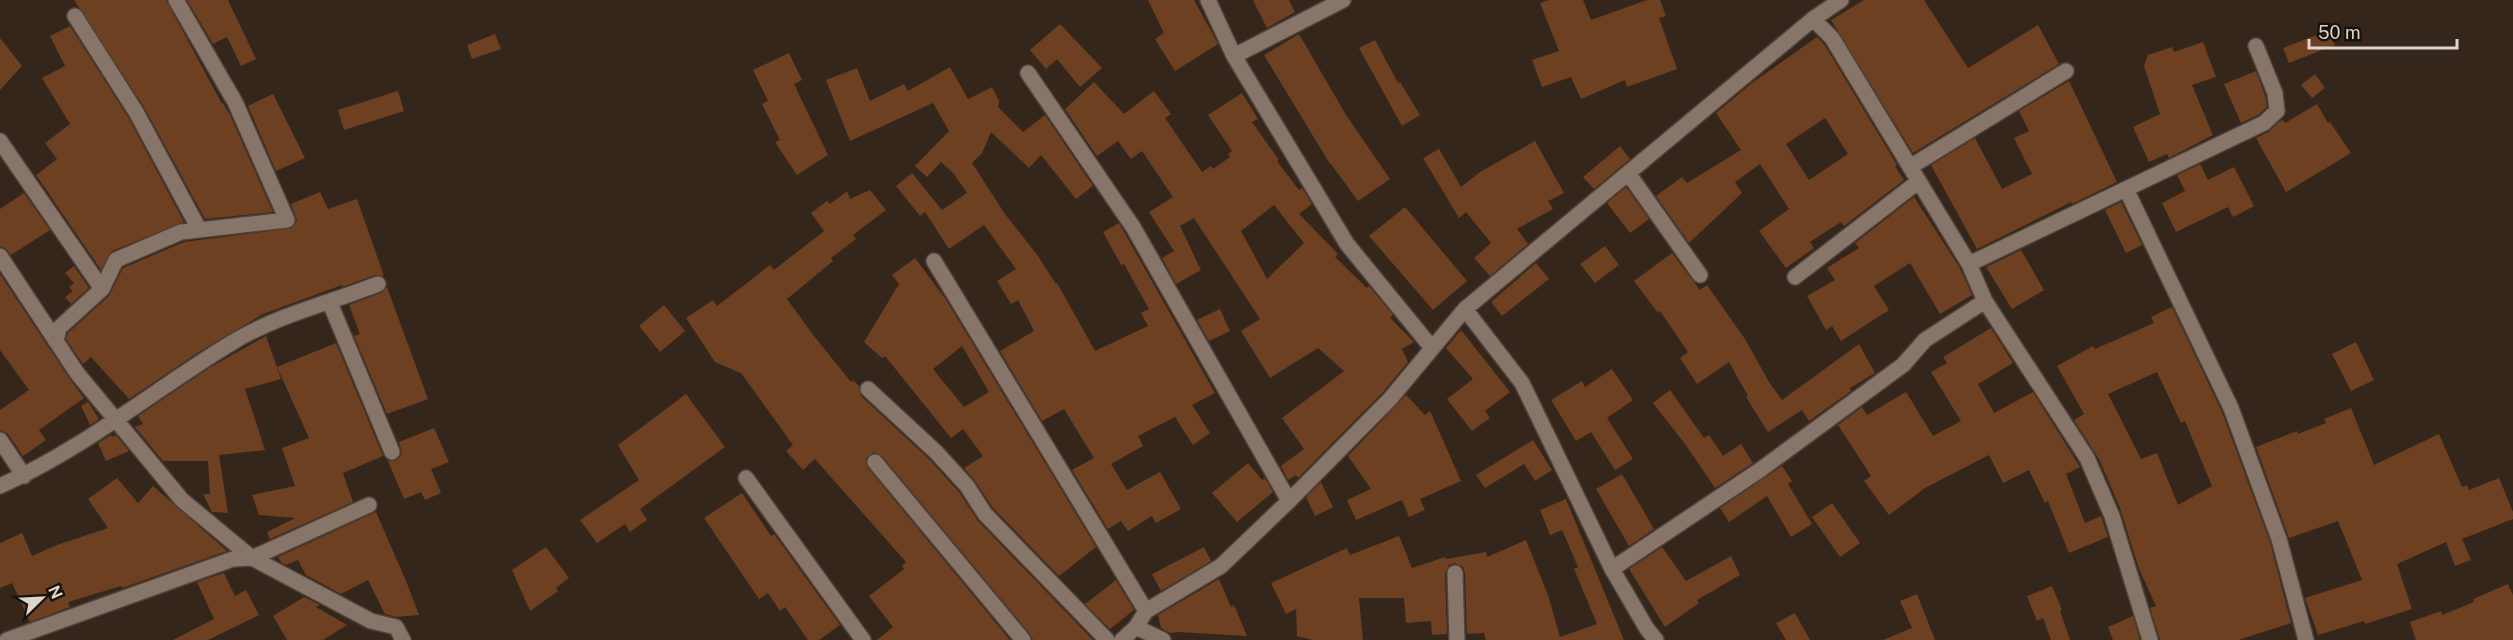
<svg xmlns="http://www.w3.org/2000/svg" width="2513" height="640" font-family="'Public Sans',sans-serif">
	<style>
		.building { fill: #6c4021; fill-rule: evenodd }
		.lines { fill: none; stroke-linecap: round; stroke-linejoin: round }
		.street-casing { stroke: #4f423a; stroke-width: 18 }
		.street { stroke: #877569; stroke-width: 15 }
	</style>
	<rect width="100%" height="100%" fill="#35261c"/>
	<path class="building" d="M74,0H166L222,104L223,103L230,115L273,212L205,219L144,107Z
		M187,0H228L256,59L241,66L227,37L213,44Z
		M1148,0H1194L1218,44L1175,71L1155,39L1164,33Z
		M1253,0H1289L1295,12L1267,28Z
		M1549,0H1583L1591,20L1647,0H1660L1666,16L1659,18L1677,69L1627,87L1625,80L1581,99L1571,77L1542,87L1532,60L1559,51L1540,3Z
		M1864,0H1924L1968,68L2038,25L2059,64L1913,153L1831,20Z
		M1060,24L1102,68L1080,87L1057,59L1046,69L1030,50Z
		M70,26L128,117L184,222L112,251L101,270L36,175L57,159L45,143L70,124L42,78L65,66L50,36Z
		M2327,31L2335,45L2289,63L2283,48Z
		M495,34L501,49L472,59L467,45Z
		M1299,34L1346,115L1390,179L1358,201L1331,164H1330L1264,55Z
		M1817,37L1824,44L1897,165L1895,166L1904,180L1844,226L1841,222L1810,242L1814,248L1786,268L1759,231L1789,209L1760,164L1735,182L1742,193L1689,243L1656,196L1682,177L1687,183L1741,150L1716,113L1752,83ZM1825,118L1848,154L1809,180L1786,144Z
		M0,38L22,66L0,90Z
		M1375,40L1398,83L1400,82L1420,115L1402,126L1359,48Z
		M2203,42L2216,77L2192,85L2213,135L2169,158L2167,154L2149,162L2133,127L2160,114L2144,66L2148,55L2172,47L2174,52Z
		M789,53L802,80L794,84L828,155L797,175L775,142L780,140L762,104L768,101L753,70Z
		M950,67L968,99L992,87L999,101L998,107L1023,132L1045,115L1093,186L1076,199L1041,155L1029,168L991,132L982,153L972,163L1005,214L1038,256L1056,284L1057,283L1095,351L1148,326L1141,313L1149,309L1124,264L1121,265L1103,232L1119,223L1215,393L1192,405L1210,433L1193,445L1175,417L1138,436L1143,446L1111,464L1127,490L1160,472L1181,509L1156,523L1152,516L1128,531L1121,521L1108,529L1072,470L1094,458L1064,409L1042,421L1000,351L1034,331L1018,300L1011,304L997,281L1016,269L984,225L949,249L925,212L920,216L896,186L912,173L942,210L967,193L954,174L941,162L927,177L915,166L949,131L933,103L850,141L826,80L857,68L870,101L904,84L908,91Z
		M2256,71L2265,95L2267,107L2258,115L2241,123L2224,84Z
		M2315,74L2325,88L2312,98L2301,85Z
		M2069,81L2117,182L2072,204L2071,202L1977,249L1931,165L1975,138L2002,189L2032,174L2014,138L2029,131L2019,111Z
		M1094,82L1124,114L1154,91L1171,114L1165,118L1202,172L1211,166L1213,169L1230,157L1228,154L1232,151L1208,115L1242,93L1258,119L1252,122L1279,160L1277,161L1299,190L1302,188L1312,204L1299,214L1338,254L1335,257L1367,288L1369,286L1393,315L1390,318L1414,342L1402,349L1408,362L1383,392L1298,478L1296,475L1288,480L1281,466L1304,449L1282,418L1344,371L1318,348L1270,378L1241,331L1260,319L1194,218L1180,226L1201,270L1176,284L1162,258L1174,251L1149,212L1173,197L1142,151L1131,159L1118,141L1097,156L1065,109ZM1274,205L1304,243L1267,279L1241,231Z
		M398,91L404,111L344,130L338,110Z
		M273,94L305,158L276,171L248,106Z
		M2317,104L2328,123L2330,122L2351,153L2286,192L2256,138L2268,132L2279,122L2283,120L2285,123Z
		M1535,141L1564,193L1548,201L1553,209L1517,229L1528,244L1490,276L1474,258L1491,243L1466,212L1459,218L1423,158L1439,149L1461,187L1480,172Z
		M1620,146L1630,159L1594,189L1583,177Z
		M2200,164L2208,180L2234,167L2254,206L2233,217L2228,207L2176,232L2162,203L2185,191L2177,175Z
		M1626,187L1649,219L1630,233L1607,203Z
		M870,190L886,210L853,235L856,239L831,258L833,261L787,299L814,336L851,382L853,380L859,386L861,396L929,459L959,492L978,521L1093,640H1033L1030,634L882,456L874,452L866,458L868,468L1010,640H877L893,627L869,596L904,569L902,566L906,562L815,459L803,470L786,451L793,445L741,373L715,362L686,318L713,300L717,306L770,265L774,270L824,231L811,213L827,201L830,204L847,191L850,199Z
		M320,192L328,209L357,199L384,276L375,275L342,287V285L263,314L199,352L129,399L91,357L83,364L66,339L68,333L109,296L123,268L184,242L292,228L297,220L291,204Z
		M24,193L50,230L11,255L5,248L0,246V209Z
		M1914,197L1960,268L1972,295L1940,314L1910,263L1874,286L1889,310L1841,341L1832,326L1826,330L1807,296L1835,280L1827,268L1859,248L1855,243Z
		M2121,202L2142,245L2126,253L2105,210Z
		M1405,207L1467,281L1433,310L1369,236Z
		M1605,246L1619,265L1595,283L1580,264Z
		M2021,250L2044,290L2012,309L1986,267Z
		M1672,253L1700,290L1707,285L1745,339L1769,382L1782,400L1859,344L1875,373L1850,388L1851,391L1809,421L1802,410L1768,432L1746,397L1748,396L1729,362L1697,384L1680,358L1688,352L1660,311L1658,313L1634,281Z
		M915,258L945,298L1096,547L1059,576L993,508L975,481L964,468L983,456L963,429L951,438L885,356L882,358L864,342L899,284L892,275ZM962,346L989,392L964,407L933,369Z
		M1536,263L1549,279L1502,316L1491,302Z
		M74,266L89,288L71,304L65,297L73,291L69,287L74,283L65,273Z
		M0,274L69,378L84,398L39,430L46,440L23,456L8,434L0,430V410L29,390L0,350Z
		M387,287L428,399L387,414L354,336L360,334L349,305L381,293Z
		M664,305L685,331L660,352L639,326Z
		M2172,307L2222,412L2270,542L2291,623L2238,640H2160L2150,608L2156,606L2139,569L2120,508L2099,459L2074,420L2084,414L2057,366L2093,346L2095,349L2154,323L2151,317ZM2157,372L2181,423L2185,421L2212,486L2178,505L2157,453L2141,459L2108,394Z
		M1220,309L1230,331L1209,341L1197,320Z
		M1991,328L2013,363L1978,384L1994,413L2033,392L2080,467L2066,474L2085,523L2101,516L2108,537L2069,553L2048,501L2045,503L2029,470L2003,483L1989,455L1925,488L1889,515L1864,481L1871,476L1838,425L1862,407L1867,415L1906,392L1933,436L1961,421L1931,372L1947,363L1943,357Z
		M1461,330L1510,392L1485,411L1490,418L1472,431L1447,399L1473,379L1446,348Z
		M266,336L281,379L245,389L265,450L219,455L228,513L212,512L203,494H210L208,461H163L135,427L143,424L138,416L209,368Z
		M2356,342L2374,380L2351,391L2332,354Z
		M336,343L383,456L343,473L353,502L270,539L267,532L295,518L259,515L252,495L295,486L282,448L309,438L277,367Z
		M1612,369L1633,400L1607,418L1633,459L1615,470L1591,432L1576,441L1551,400L1582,381L1585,387Z
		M1670,390L1704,438L1709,435L1723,456L1741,444L1753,463L1715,488L1685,444L1653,403Z
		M686,394L725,447L640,509L647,520L630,532L625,524L597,543L580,520L639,480L618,445Z
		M1406,395L1425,415L1430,411L1461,481L1420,499L1425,510L1409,517L1402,500L1356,520L1347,500L1371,489L1348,456Z
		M88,402L99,419L90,425L81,406Z
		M2351,408L2374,465L2439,434L2462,487L2467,485L2469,490L2499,478L2513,512V519L2462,539L2471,560L2455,566L2446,542L2397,564L2412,609L2365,624L2364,621L2318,635L2305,598L2362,580L2338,521L2289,538L2256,447L2297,431L2298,434L2326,423L2324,419Z
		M434,428L449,462L431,469L441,493L425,500L421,492L404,499L388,461H395L400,457L402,453L399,442Z
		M111,435L112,437L116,435L129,451L106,461L98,443Z
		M1533,440L1552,470L1535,481L1524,464L1485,488L1476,475Z
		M1248,463L1262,480L1265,478L1273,492L1237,522L1212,493Z
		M1782,466L1792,481L1788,484L1812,524L1791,537L1767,496L1729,522L1720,508Z
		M1622,474L1654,529L1629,546L1596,489Z
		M117,478L138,503L153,486L227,551L122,588L121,586L68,602L70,607L30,622L12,583L0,588V543L22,533L32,556L57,545L108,528L88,499Z
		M1321,482L1333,507L1315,516L1306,497Z
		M742,493L771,536L774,534L840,625L819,640H808L785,607L780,611L768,593L759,599L704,518Z
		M1566,499L1624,640H1486L1484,633L1467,634L1465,573L1463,567L1455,563L1449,565L1445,573L1447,634L1432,635L1431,621L1406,623L1404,598H1359L1363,640H1313L1297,636L1296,609L1286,614L1271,583L1347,548L1350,555L1399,536L1412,568L1445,557L1446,559L1486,552L1487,557L1526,540L1548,595L1560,637L1597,624L1574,569L1578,567L1562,530L1550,535L1540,510Z
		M1832,503L1860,543L1840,557L1812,517Z
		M376,512L406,581L419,615L396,617L385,614L368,580L341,594L306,575L298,560L286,565L281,562L278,557Z
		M546,547L569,578L556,588L558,591L530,611L512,570Z
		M1204,547L1211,561L1161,591L1152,574Z
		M1662,547L1686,581L1731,556L1740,575L1697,600L1699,603L1665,627L1629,569Z
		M224,573L235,596L246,590L259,615L208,640H173L214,619L197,582Z
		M1219,579L1231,607L1234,605L1247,636L1178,632L1170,633L1161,628L1158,615Z
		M1116,580L1134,610L1110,629L1085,604Z
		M2508,584L2513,595V640H2416L2410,622L2441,611L2442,615L2474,602L2473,599Z
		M2052,586L2062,610L2060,611L2070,640H2051L2043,618L2037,621L2027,596Z
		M1917,594L1935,640H1883L1912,628L1900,601Z
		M304,597L320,605L316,607L347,625L323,640H287L273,616Z
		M1795,613L1810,640H1786L1776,623Z
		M2133,616L2140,640H2113L2108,627Z"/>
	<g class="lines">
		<defs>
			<path id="street" d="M176,0L235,102L287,220L181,232L116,260L102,289L59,328L56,341L77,373L182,500L252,558L371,621L396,627L403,640
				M1208,0L1234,56L1347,244L1432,348
				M75,16L136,112L199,229
				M1813,19L1832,38L1969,264L1985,301L2087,458L2112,516L2150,640
				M1234,56L1343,0
				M1028,73L1133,227L1289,501
				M0,141L102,289
				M1910,167L2066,71
				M1628,173L1700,275
				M2126,189L2231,408L2279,539L2306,640
				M0,256L56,341
				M934,261L1146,611
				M1969,264L2264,123L2277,111L2275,93L2256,46
				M1795,277L1919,181
				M330,303L392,452
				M1465,309L1522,383L1612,569L1647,629L1656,640
				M868,389L936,452L967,486L985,514L1107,640
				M0,440L24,476
				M875,462L1023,640
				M746,478L863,640
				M0,486C84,449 155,389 233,342C277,315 330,303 378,284
				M1612,569L1760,470L1903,365L1925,340L1985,301
				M1455,573L1457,640
				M1136,627L1163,640
				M7,640L233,559L252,558L369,505
				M1122,640L1136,627L1146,611L1221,566L1289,501L1390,399L1465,309L1813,19L1841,0"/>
		</defs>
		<use href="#street" class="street-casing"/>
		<use href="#street" class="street"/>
	</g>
	<g transform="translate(42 598) rotate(66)" stroke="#17110c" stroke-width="4.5" paint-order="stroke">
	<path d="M0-4.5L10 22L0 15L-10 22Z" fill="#dfd5cf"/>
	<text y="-9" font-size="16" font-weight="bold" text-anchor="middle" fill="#dfd5cf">N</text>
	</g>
	<path d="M2309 39v9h148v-9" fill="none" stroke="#dfd5cf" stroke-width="3"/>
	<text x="2318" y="39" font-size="18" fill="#dfd5cf" stroke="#17110c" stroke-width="4.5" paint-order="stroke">50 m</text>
</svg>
